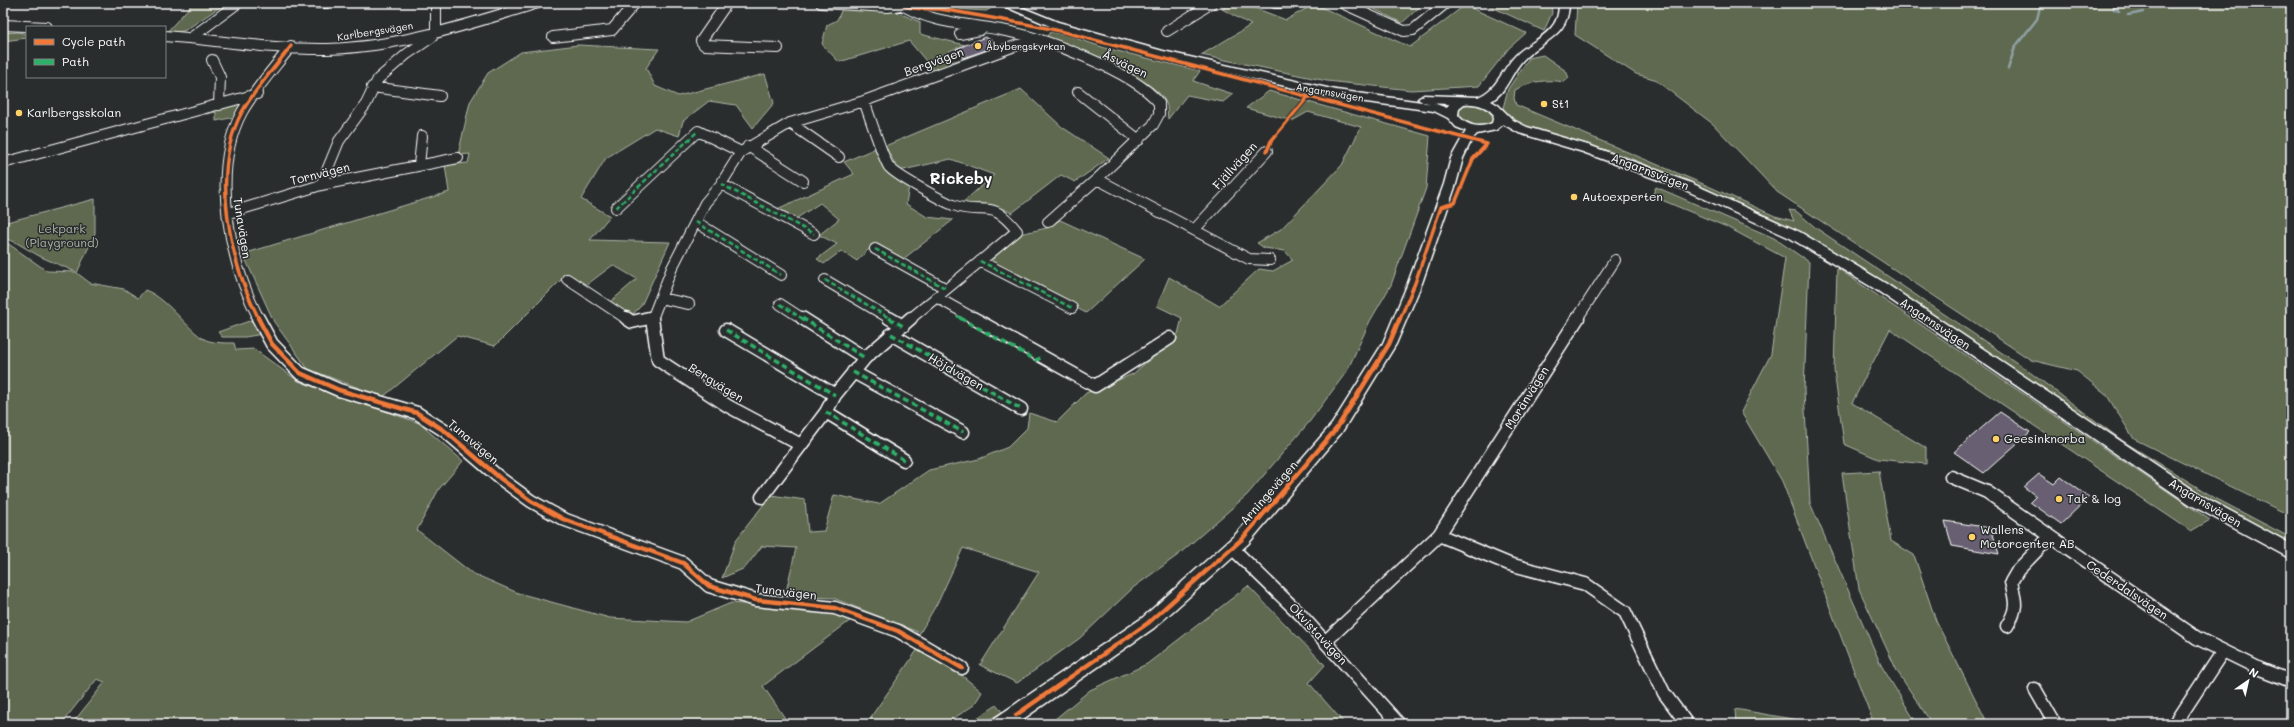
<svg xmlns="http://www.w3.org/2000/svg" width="2294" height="727" font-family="Mali,sans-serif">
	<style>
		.green { fill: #5e6950; stroke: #aeb4a8 }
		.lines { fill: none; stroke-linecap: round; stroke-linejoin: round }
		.stream { stroke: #90a1a6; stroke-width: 2.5 }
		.building { fill: #686172; stroke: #fff }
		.minor-far1-casing { stroke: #fff; stroke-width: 12 }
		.minor-casing { stroke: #fff; stroke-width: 15 }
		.major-casing { stroke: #fff; stroke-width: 3 }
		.minor-far1 { stroke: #2a2d2e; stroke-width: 10 }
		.minor { stroke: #2a2d2e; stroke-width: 12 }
		.major { fill: #2a2d2e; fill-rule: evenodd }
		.quiet-far1 { stroke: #2db169; stroke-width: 2.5; stroke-dasharray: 5 2.5; stroke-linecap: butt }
		.quiet { stroke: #2db169; stroke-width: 3.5; stroke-dasharray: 6 3.5; stroke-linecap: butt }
		.cycleway-far1-casing { stroke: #2a2d2e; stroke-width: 5.5 }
		.cycleway-casing { stroke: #2a2d2e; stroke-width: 7 }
		.cycleway-far1 { stroke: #f17a3a; stroke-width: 3.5 }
		.cycleway { stroke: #f17a3a; stroke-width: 4.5 }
		.poi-dot { fill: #ffd166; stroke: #2a2d2e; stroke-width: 1.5 }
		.labels { text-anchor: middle; stroke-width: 3; stroke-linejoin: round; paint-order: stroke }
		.far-street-label { font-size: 10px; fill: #fff; stroke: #2a2d2e }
		.far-poi-label { font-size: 10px; fill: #fff; stroke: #2a2d2e; text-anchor: start }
		.street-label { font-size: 12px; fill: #fff; stroke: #2a2d2e }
		.poi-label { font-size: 12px; fill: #fff; stroke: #2a2d2e; text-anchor: start }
		.park-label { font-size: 12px; fill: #aeb4a8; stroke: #2a2d2e }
		.district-label { font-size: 16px; font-weight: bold; fill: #fff; stroke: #2a2d2e }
	</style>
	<rect width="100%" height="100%" fill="#2a2d2e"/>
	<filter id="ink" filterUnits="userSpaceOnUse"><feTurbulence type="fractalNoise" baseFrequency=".025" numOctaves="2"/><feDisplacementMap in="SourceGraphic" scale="8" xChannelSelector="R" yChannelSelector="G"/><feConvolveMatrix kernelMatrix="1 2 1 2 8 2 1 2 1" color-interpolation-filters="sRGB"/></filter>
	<g filter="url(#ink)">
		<path class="green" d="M193,3H226L184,31L166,33Z
			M931,3H992L997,5L986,11L918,7Z
			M1230,3H1242L1286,20L1314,4L1410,47L1465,5L1526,33L1509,48L1479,86L1411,90L1327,81L1201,55L1251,25L1222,9Z
			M1362,3H1424L1402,23Z
			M1483,3H1551L1552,13L1544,31Z
			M1577,3H2291V516L2134,439L2106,394L2077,371L2031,360L1777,192L1713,124L1654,79L1636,74L1575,35Z
			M842,9L894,11L920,22V34L965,45L949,51L947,60L951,62L975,55L980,58L937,74L909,41L839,62L822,44L827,25L837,20Z
			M18,32L27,34V38L3,41V33Z
			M1050,32L1066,35L1105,48L1200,71L1193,81L1233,94L1223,102L1187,95L1168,119C1167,114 1168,107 1166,103C1154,75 1073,51 1045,39Z
			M578,45L659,49L646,68L655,86L678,96L765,74L774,103L753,128L736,105L709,101L683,121L679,136L655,128L606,158L581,199L610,216L590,240L670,242L641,306L631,316L610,302L637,279L613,265L585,286L567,274L495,346L457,336L383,397L308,369L274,322L243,254L449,192L445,165L468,163L470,154L458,155L470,102L488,73L521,52Z
			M1543,55L1566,71L1569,78L1564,82C1547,79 1531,81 1515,90L1514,98L1516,105L1708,186L1775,216L1794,221L1789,210L1796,211L1816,228L2020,365L2123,441L2215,498L2291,538V544L2196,494L1816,242L1705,188L1627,157L1567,138L1521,126L1510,120L1503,108L1508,89L1529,58Z
			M1021,89L1062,127L1109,158L1075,182L1061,175L1012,213C1002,208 992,204 981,204C973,204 969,206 962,203L994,175L951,159L899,171L885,146Z
			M1269,91L1430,136L1426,188L1391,285L1370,321L1347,371L1310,421L1247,495L1178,555L1134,587L1080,638L1017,683L980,665L1039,572L963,548L939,600L920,633L833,598L785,596L796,548L762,546L745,568L722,578L736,540L771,495L805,500L808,532L824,531L834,495L879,504L929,470L979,459L1008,447L1027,428L1029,413L1057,422L1086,393L1133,374L1178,334L1182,318L1157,306L1169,277L1219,306L1259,269L1273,271L1293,260L1285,251L1264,248L1257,243L1281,229L1342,165L1361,127L1308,112L1292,121L1246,108Z
			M237,103L242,104L235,117L216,121V112L206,114L207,111Z
			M1475,103L1489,107L1495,115L1492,122C1481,128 1468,126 1460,117L1459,109L1464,105Z
			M876,148L888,174L909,186L906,204L927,217L953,220L902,260L874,244L857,261L841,251L824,264L817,259L837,244L819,235L839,219L820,203L794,220L775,210L854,174L844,162Z
			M1656,187L1774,238L1809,262L1804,391L1810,503L1881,665L1917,724H1874L1782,481L1741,412L1771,354L1785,258L1727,227L1652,196Z
			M95,199V233L77,273L90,283L124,289L138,298L145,290C170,299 191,336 209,341C216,343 226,343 234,343L236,350L254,349L298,381L419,423L463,461L439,489L417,530L472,573L518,593L610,618L686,622L731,603L831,612L851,620L763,686L789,724H72L105,682L97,679L61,724H3V240L47,271L76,272L41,257L15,242L3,238V223Z
			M1060,220L1145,259L1086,313L1025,280L989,263L1019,234L1047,228Z
			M1837,268L2210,520L2191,531L1890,329L1852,403L1926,448V464L1878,459L1844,444L1834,370Z
			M255,319L263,334L245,337H222L218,332Z
			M1879,471L1891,541L1914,555L1936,621L1988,724H1932L1897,671L1859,589L1842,473Z
			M1248,586L1325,665L1309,683L1345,724H1049L1090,690L1147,664Z
			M918,649L959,673L982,692L974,705L945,724H864L868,721Z
			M997,705L1002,712L982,724H968Z
			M1735,709L1821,724H1736Z"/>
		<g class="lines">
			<path class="stream" d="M2114,3V9L2119,11
				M2128,15L2144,12
				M2008,69L2015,47L2037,19L2041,3
				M2289,72L2291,71
				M2286,76L2287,85"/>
		</g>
		<path class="building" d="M985,37L993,41L990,45L992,48L963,58L956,49Z
			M2000,412L2030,432L1984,473L1954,452Z
			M2039,474L2054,484L2061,477L2089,497L2061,524L2030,502L2036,496L2024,487Z
			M1945,521L1991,528L1999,554L1952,546Z"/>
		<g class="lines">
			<defs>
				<path id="minor-far1" d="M305,3H327
					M727,3L701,41L704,45L778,48
					M821,3L888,7L906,4
					M899,3C931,24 965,23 1001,30C1041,37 1134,71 1159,103V114L1153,125L1097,179L1249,259L1270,260
					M1275,3H1289
					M1342,3L1404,31L1413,30L1446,3
					M3,25L47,27
					M1167,31L1212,3
					M960,34L980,30
					M165,36C219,40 274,50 328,49C400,47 470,24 538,3
					M192,37L238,3
					M553,37L612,30L635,3
					M212,60L220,77L219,105
					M372,87L440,96
					M1078,92L1139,140
					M864,101C869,114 883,159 889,167C897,176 941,200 953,205C985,217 989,196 1017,231L910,319
					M790,123L839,157
					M748,146L803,181
					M3,163L257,94
					M419,165L422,136
					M721,184L814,234
					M321,185L339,141L366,104L378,79L407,54L432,37L436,31V3
					M616,208L698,131L741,152
					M229,213L321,185L458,158
					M696,222L781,275
					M1048,222L1097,179
					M1194,230L1267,151
					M875,249L945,288
					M980,261L1072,308
					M567,279L627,319
					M825,280L891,319
					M936,297L975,319
					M660,298L689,304
					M780,304L803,319
					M259,319C230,263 210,171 242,112C255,89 275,67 291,46
					M645,319L652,317
					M652,319L672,268L705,203L721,184L741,152L790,123L864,101L1034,39
					M1577,319L1615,260"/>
				<path id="minor" d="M258,318L272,344L300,373L339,390L417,413L445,431L501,479L531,501L563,519L683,563L709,586L756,600L835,608L898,631L962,668
					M626,318L632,322L649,318
					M652,318L658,360L728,406L801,445
					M802,318L865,358
					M889,318L903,326
					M973,318L1095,386L1170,338
					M726,330L835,395
					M891,334L1021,409
					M853,372L963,432
					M826,412L904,460
					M1951,477L1987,492L2197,638L2260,669L2291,681
					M762,497L826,412L835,395L865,358L911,318
					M1439,535L1509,564L1585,584L1625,612L1664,693L1687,724
					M1232,548L1300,614L1399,724
					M2007,626C2018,608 2016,602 2011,582L2018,570L2050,537
					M1326,641L1439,535L1578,318
					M2035,689L2055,724
					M2175,724L2223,651"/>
				<path id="major" d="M997,3H1011L1058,22L1163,51L1336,90L1436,104L1447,108L1449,104L1424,103L1418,99L1424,95L1478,97C1498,89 1502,69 1516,55C1528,43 1545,38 1554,24C1558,18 1559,10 1559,3H1569C1569,37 1542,40 1523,60C1511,73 1507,92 1491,101L1498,105L1513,120L1527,127L1591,146L1691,183L1800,232L1885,283L2201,495L2291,544V559L2191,505L1875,289L1790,238L1683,189L1583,152L1519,133L1503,124L1496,130L1477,134L1472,139L1463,158L1456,184L1422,283L1396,344L1342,432L1248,544L1154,628L1016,724H992L995,718L1142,618L1236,534L1332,424L1383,343L1408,283L1444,184L1451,158L1466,131L1456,127L1448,118L1434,111L1336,98L1161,57L1050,26ZM1464,104C1476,103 1487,106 1494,115L1492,123C1480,129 1466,126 1458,115L1459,108Z"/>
			</defs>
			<use href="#minor-far1" class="minor-far1-casing"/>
			<use href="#minor" class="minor-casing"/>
			<use href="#major" class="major-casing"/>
			<use href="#minor-far1" class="minor-far1"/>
			<use href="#minor" class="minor"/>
			<use href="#major" class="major"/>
			<path class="quiet-far1" d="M721,184L814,234
				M616,208L698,131
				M696,222L781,275
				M875,249L945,288
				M980,261L1072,308
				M825,280L891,319
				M780,304L803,319
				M957,316L962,319"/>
			<path class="quiet" d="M802,318L865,358
				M889,318L903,326
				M960,318L1036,360L1043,357
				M726,330L835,395
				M891,334L1021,409
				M853,372L963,432
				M826,412L904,460"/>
			<defs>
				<path id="cycleway-far1" d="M899,3C914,12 929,7 946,10C986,17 1025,23 1064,32L1487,144L1473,159L1455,203L1441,207L1415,283L1400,319
					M1267,151L1271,141L1307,98
					M259,319C230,263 210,171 242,112C255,89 275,67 291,46"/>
				<path id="cycleway" d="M258,318L272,344L300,373L339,390L417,413L445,431L501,479L531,501L563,519L683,563L709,586L756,600L835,608L898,631L962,668
					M1016,715L1148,623L1242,539L1337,428L1389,344L1400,318"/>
			</defs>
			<use href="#cycleway-far1" class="cycleway-far1-casing"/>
			<use href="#cycleway" class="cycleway-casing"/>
			<use href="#cycleway-far1" class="cycleway-far1"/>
			<use href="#cycleway" class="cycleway"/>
		</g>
	</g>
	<g class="poi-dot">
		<circle cx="978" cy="46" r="4"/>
		<circle cx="1544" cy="104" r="4"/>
		<circle cx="19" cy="113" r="4"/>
		<circle cx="1574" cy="197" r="4"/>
		<circle cx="1996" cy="439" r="4"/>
		<circle cx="2059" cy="499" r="4"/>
		<circle cx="1972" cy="537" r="4"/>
	</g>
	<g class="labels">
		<g class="far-street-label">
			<text transform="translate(375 31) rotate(-9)" y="4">Karlbergsvägen</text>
			<text transform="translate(1330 92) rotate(10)" y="4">Angarnsvägen</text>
		</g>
		<g class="far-poi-label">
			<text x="986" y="50">Åbybergskyrkan</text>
		</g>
		<g class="street-label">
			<text transform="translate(934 62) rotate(-20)" y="4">Bergvägen</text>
			<text transform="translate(1125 64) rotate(26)" y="4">Åsvägen</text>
			<text transform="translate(1235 166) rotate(-48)" y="4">Fjällvägen</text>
			<text transform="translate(1650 172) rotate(21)" y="4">Angarnsvägen</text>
			<text transform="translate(320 174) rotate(-14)" y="4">Tornvägen</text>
			<text transform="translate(242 228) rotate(81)" y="4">Tunavägen</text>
			<text transform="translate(1935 324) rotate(34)" y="4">Angarnsvägen</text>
			<text transform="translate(956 372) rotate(30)" y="4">Höjdvägen</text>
			<text transform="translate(716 383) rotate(32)" y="4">Bergvägen</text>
			<text transform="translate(1527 398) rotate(-58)" y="4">Moränvägen</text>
			<text transform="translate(473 442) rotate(40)" y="4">Tunavägen</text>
			<text transform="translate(1269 493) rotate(-49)" y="4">Arningevägen</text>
			<text transform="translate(2205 503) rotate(31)" y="4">Angarnsvägen</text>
			<text transform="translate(2127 590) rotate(34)" y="4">Cederdalsvägen</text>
			<text transform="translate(786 592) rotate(7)" y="4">Tunavägen</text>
			<text transform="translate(1318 634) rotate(47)" y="4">Okvistavägen</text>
		</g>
		<g class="poi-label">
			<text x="1552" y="108">St1</text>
			<text x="27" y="117">Karlbergsskolan</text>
			<text x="1582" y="201">Autoexperten</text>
			<text x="2004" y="443">Geesinknorba</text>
			<text x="2067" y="503">Tak &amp; log</text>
			<text x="1980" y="534">Wallens<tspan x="1980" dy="14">Motorcenter AB</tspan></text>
		</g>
		<g class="park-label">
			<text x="62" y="233">Lekpark<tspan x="62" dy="14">(Playground)</tspan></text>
		</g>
		<g class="district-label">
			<text x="961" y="184">Rickeby</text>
		</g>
	</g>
	<rect width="2294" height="727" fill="none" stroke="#2a2d2e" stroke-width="16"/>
	<rect x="8" y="8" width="2278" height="711" fill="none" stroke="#fff" stroke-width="1.5" filter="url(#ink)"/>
	<rect x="26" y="26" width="140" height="52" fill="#2a2d2e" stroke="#7f8182"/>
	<rect x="34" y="39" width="20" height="6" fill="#f17a3a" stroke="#7f8182"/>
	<text x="62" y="46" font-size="12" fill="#ffffff">Cycle path</text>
	<rect x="34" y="59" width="20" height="6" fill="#2db169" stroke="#7f8182"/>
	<text x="62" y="66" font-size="12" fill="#ffffff">Path</text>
	<g transform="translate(2248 681) rotate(34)" stroke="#2a2d2e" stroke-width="3" paint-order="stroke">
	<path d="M0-3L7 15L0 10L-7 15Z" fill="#ffffff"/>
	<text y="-6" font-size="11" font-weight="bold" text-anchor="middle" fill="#ffffff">N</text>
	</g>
</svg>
